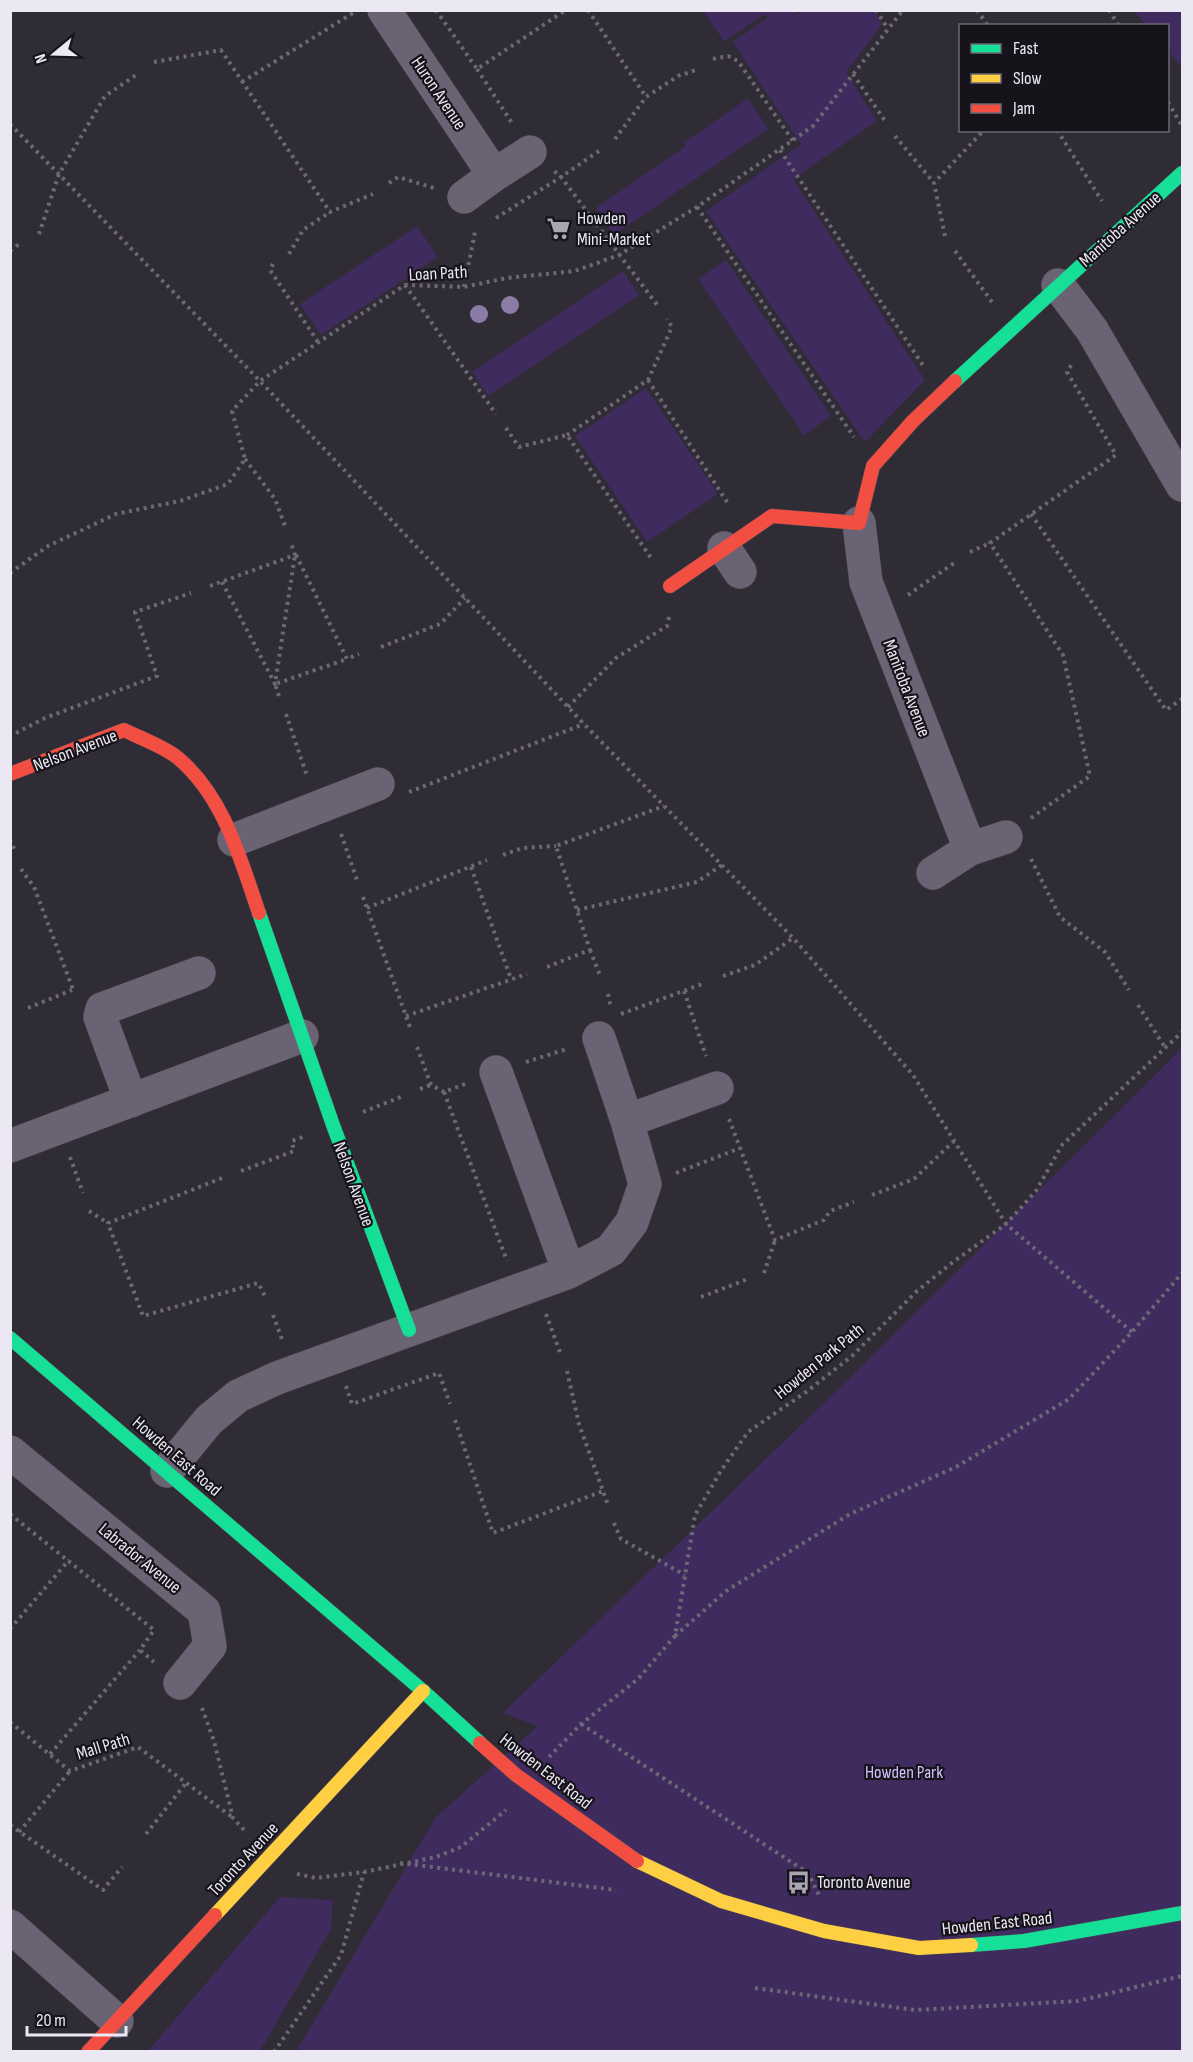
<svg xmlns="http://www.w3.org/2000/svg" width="1193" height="2062" font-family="'Sofia Sans Condensed',sans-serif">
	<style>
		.green { fill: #402b5f }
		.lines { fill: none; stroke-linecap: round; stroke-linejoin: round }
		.street-casing { stroke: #4a4750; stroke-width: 34 }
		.fast-casing { stroke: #4a4750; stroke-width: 15 }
		.slow-casing { stroke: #4a4750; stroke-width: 15 }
		.jam-casing { stroke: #4a4750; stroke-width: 15 }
		.path { stroke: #6c6875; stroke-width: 4; stroke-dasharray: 3 4.5; stroke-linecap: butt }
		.street { stroke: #6a6374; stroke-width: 33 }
		.fast { stroke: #16e098; stroke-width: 14 }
		.slow { stroke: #ffcf43; stroke-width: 14 }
		.jam { stroke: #f24e42; stroke-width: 14 }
		.tree { fill: #8b7ca5 }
		.labels { text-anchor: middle; stroke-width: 4.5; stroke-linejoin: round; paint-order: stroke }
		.street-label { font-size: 18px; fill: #ece8f3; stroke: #16131a }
		.poi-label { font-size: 18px; fill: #ece8f3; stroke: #16131a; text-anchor: start }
		.park-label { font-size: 18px; fill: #d5beff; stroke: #16131a }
	</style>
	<rect width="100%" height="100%" fill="#302c36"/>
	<path class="green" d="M703,11H800L782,24L803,11H874L882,24L846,72L877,121L793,179L925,380L865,442L706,211L801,144L733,42L767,18L765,14L724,41Z
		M1134,11H1182V68L1168,51V26L1146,25Z
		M748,98L768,129L614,235L596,208L686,146L684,143Z
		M417,226L438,257L321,335L300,304Z
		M726,260L831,416L804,435L698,279Z
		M623,271L639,295L488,396L472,372Z
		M646,388L718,494L647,542L575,436Z
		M1182,1048V2051L296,2052L436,1817L538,1726L503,1713L855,1373Z
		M280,1897L333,1900L331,1929L260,2051H148Z"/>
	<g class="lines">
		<defs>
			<path id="street" d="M384,10L494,175L530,152
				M464,197L494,175
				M1058,285L1092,330L1182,485
				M859,523L866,582L970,849L1006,837
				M724,548L740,572
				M234,840L378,784
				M933,873L970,849
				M496,1072L569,1272
				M131,1101L100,1017L102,1009L199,973
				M627,1121L717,1088
				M10,1146L302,1036
				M10,1452L204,1611L210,1646L180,1683
				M167,1471L209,1420L238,1396L277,1378L569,1272L611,1250L632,1222L645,1184L627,1121L599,1038
				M10,1926L117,2021"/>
			<path id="fast" d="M955,381L1182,173
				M259,913L333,1125L409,1330
				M10,1338L423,1691L480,1743
				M971,1945L1024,1941L1182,1913"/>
			<path id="slow" d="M637,1861L721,1901L824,1931L919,1948L971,1945
				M215,1915L423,1691"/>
			<path id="jam" d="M670,586L772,516L859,523L873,466L913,421L955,381
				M10,774L124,730C140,738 165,747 178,758C224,797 240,858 259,913
				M480,1743L516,1775L637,1861
				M88,2052L215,1915"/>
		</defs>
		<use href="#street" class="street-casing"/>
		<use href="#fast" class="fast-casing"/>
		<use href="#slow" class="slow-casing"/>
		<use href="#jam" class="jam-casing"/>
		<path class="path" d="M436,10L477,69L566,10
			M588,10L646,97L678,76L699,69
			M876,10L888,29
			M977,10L988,26
			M1109,10L1119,26
			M713,59L728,56L738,61L793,141
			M154,62L221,50L330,212L373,194
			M477,69L512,123
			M853,74L885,121
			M242,82L353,13
			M1168,102L1182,126
			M10,124L260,381L584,724L793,938L913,1075L1006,1224L1132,1332
			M1057,130L1102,201
			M895,136L934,183
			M615,139L646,97
			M780,150L924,367
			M599,151L561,177L658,306
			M389,183L398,177L434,188
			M697,207L854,437
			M496,218L561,177L554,171
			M39,234L59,174L105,96L136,75
			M945,236L934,183L984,130
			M10,251L22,242
			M955,251L992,302
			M289,254L303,230L330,212
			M273,264L270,270L318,342
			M405,285L496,414
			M464,287L475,232L474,229
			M648,380L729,505
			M506,428L519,447L567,435L651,558
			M567,435L648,380L672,327L667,319
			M245,459L275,499L285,526
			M1031,514L1166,710L1182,699
			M970,552L990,543
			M296,555L347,659L359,654
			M10,573L48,546L116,514L180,501L228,484L245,459L232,411L260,381L405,285L464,287L507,278L575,271L619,255L697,207L813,126L903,10
			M222,582L275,684L295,555
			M210,586L295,555L291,543
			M908,595L957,561
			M381,647L440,624L465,598
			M279,696L275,684L347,659
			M568,707L616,658L667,626L669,617
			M286,714L307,776
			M16,733L45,718L157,676L135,612L191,593
			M409,792L584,724
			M1031,818L1090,776L1063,655L990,543L1116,455L1067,372L1073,362
			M341,834L357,880
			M10,839L15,851
			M503,855L522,848L556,846
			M1031,859L1060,917L1105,952L1129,990
			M471,867L511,979
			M21,869L34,887L74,992
			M363,897L411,1030
			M367,908L487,860
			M577,910L697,882L722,865
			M590,950L601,978
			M547,967L590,950L556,846L664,806
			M723,976L755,965L793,938
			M684,991L706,1056
			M608,994L611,1008
			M1138,1005L1166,1049
			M28,1008L72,990
			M621,1014L705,983
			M406,1016L527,974
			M417,1047L431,1085L444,1092
			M526,1062L567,1049
			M465,1084L444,1092L507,1261
			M420,1089L431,1085
			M363,1112L401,1097
			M729,1119L775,1240L824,1220L830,1211L854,1202
			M70,1157L83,1193
			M241,1171L294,1151L292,1141L303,1137
			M676,1173L740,1148
			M222,1178L108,1223L143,1316L258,1283L266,1298
			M872,1195L914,1179L954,1141
			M89,1211L108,1223
			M764,1273L775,1240
			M701,1297L748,1279
			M546,1314L561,1355
			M273,1315L283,1342
			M567,1371L579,1424L608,1505
			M346,1386L352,1404L439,1373L450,1404
			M455,1420L493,1533L603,1491
			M10,1514L154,1630L140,1650L154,1662
			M614,1523L621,1539L685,1575
			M10,1629L69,1560
			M675,1636L726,1591L850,1514L956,1467L1069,1399L1132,1332L1182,1273
			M202,1708L214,1741L233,1818L246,1832
			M10,1722L70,1771L138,1747L232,1817
			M581,1724L808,1873L819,1895
			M50,1754L140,1650
			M549,1757L581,1724L638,1679L675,1636L695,1515L722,1469L748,1432L806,1392L852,1356L917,1291L953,1262L1006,1224L1036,1191L1062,1145L1182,1032
			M10,1825L103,1890L122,1867
			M19,1832L70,1771
			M146,1834L186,1783
			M400,1863L616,1890
			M297,1874L316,1878L364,1872L436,1857L461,1847L506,1810
			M755,1988L915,2010L1078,2001L1182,1976
			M274,2052L341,1955L364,1872"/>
		<use href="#street" class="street"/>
		<use href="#fast" class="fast"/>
		<use href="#slow" class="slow"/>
		<use href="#jam" class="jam"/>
	</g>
	<g class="tree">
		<circle cx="510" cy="305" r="9"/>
		<circle cx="479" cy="314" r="9"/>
	</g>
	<defs>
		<symbol id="supermarket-bare" viewBox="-9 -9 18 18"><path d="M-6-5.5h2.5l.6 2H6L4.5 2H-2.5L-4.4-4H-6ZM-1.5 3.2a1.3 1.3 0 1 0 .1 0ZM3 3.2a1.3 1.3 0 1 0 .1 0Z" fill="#aaa6b1" stroke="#16131a" stroke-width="2.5" paint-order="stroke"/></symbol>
		<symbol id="bus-bare" viewBox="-9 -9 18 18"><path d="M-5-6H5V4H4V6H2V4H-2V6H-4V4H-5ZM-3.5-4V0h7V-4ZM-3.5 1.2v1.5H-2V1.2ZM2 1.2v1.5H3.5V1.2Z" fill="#aaa6b1" stroke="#16131a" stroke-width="2.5" paint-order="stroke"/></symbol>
	</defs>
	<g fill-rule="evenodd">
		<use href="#supermarket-bare" x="542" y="212" width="33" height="33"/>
		<use href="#bus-bare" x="782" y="1866" width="33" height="33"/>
	</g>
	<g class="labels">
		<g class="street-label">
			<text transform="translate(439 93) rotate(56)" y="6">Huron Avenue</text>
			<text transform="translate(1120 229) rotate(-42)" y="6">Manitoba Avenue</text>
			<text transform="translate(438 273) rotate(-3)" y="6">Loan Path</text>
			<text transform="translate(907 688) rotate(69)" y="6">Manitoba Avenue</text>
			<text transform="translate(75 750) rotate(-21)" y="6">Nelson Avenue</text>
			<text transform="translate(354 1184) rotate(70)" y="6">Nelson Avenue</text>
			<text transform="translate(819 1361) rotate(-39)" y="6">Howden Park Path</text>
			<text transform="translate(177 1456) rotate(41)" y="6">Howden East Road</text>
			<text transform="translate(140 1558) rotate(39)" y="6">Labrador Avenue</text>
			<text transform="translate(103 1746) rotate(-17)" y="6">Mall Path</text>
			<text transform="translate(546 1771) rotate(38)" y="6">Howden East Road</text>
			<text transform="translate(243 1859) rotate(-47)" y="6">Toronto Avenue</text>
			<text transform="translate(997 1923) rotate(-6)" y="6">Howden East Road</text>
		</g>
		<g class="poi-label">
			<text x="577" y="224">Howden<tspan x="577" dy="21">Mini-Market</tspan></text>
			<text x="817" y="1888">Toronto Avenue</text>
		</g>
		<g class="park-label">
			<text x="904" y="1778">Howden Park</text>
		</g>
	</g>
	<rect width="1193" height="2062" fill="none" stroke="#ece8f3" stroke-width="24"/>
	<rect x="959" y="24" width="210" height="108" fill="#16131a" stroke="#6c6871" stroke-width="1.5"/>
	<rect x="971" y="44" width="30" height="9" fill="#16e098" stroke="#6c6871" stroke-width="1.5"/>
	<text x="1013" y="54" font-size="18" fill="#ece8f3">Fast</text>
	<rect x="971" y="74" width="30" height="9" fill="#ffcf43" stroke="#6c6871" stroke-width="1.5"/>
	<text x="1013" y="84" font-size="18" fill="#ece8f3">Slow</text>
	<rect x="971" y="104" width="30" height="9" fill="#f24e42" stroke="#6c6871" stroke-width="1.5"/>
	<text x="1013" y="114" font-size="18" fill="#ece8f3">Jam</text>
	<g transform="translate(54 54) rotate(251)" stroke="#16131a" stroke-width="4.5" paint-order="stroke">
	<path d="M0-4.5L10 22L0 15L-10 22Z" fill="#ece8f3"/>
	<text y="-9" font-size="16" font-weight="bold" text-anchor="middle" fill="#ece8f3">N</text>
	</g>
	<path d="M27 2026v9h99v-9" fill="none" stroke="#ece8f3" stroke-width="3"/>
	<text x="36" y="2026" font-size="18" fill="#ece8f3" stroke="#16131a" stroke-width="4.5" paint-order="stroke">20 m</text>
</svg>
